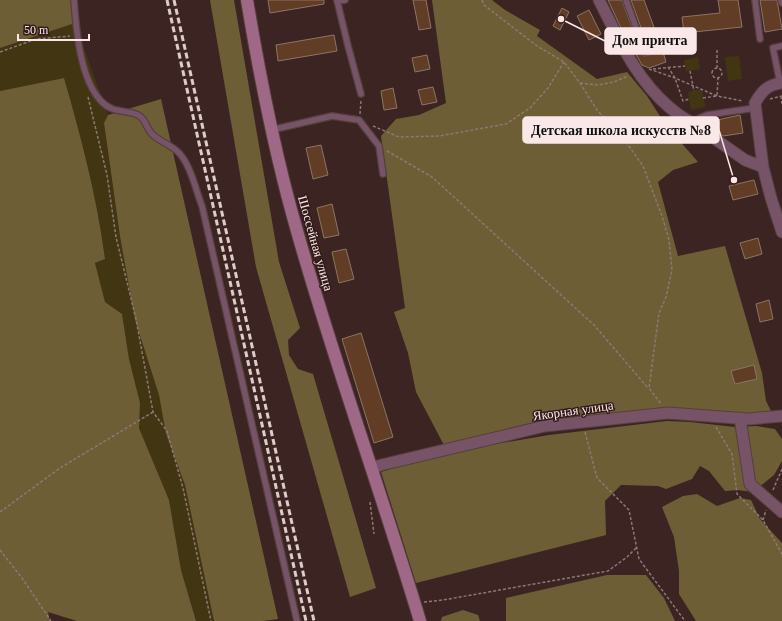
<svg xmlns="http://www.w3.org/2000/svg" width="782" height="621" font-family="Georgia,serif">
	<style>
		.green { fill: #423612 }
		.forest { fill: #6e5e35 }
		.building { fill: #603d24; stroke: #8c7565 }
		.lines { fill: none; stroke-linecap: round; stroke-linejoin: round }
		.lane-casing { stroke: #563f3e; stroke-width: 8 }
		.street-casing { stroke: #563f3e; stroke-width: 13 }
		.secondary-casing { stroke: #563f3e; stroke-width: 14 }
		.path { stroke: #8d7877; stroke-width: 1.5; stroke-dasharray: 3 2; stroke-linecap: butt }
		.lane { stroke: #765366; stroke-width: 5.5 }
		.street { stroke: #765366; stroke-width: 11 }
		.secondary { stroke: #a06887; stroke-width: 12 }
		.rail { stroke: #decccb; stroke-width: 3; stroke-dasharray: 6 3; stroke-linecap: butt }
		.labels { text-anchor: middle; stroke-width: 3; stroke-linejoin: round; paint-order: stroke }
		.street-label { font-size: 13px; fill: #f9e8e7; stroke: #321a1a }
		.leader { fill: none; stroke: #f9e8e7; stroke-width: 1.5 }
		.callout-dot { fill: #f9e8e7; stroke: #321a1a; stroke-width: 1.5 }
		.callout { fill: #f9e8e7; stroke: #f9e8e7; stroke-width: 1.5 }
		.callout-label { font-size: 14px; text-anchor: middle; font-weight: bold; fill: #111 }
	</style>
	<rect width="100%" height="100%" fill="#3c2423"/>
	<path class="green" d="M75,23L108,115L104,123L110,169L135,320L159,395L166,434L185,485L214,621H196L181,570L169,500L139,428L140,403L129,359L122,314L105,302L95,263L105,259C97,197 81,138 64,78L0,91V48Z
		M739,56L742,79L728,81L725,57Z
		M698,57L700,69L686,71L684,60Z
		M702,89L705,107L691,110L688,92Z"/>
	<path class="forest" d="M0,0H74L75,23L0,48Z
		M210,0H234L279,262L300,328L288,340L289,355L298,369L313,374L376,588L350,597L256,267Z
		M432,0H492L505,10L540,30L537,36L597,79L627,72L647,96L665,124L698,162L673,170L658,182L678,256L725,246L762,373L766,401L774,417L709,415L583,422L446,449L416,392L408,353L394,312L405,308L381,136L396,119L419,115L446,103Z
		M64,78C81,137 97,197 105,259L95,263L105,302L122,314L129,359L140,403L139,428L169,500L181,570L196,621H77L48,612L50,621H0V91Z
		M161,99L278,619L263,621H214L185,485L166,434L159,395L135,320L120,236L104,123L108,115Z
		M667,421L690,422L735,427L756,426L775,429L782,439V461L774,475L753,492L738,490L725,491L709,471L700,466L692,479L666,489L658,486L621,485L605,501L606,535L416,583L381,472L443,453L549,435Z
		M697,494L717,506L740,498L751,500L760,519L782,543V621H696L679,594V571L674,537L662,507L683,496Z
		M607,575H646L664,598L675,621H506V598Z
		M463,610L478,615L480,621H441L442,617Z"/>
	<path class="building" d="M268,0H324V4L270,13Z
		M413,0H426L431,28L419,30Z
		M608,0H622L641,53L644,56L657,53L659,50L656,45L648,47L631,0H644L659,41L669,38L672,49L663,52L666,62L649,68L642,65L620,26Z
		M718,0H738L742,27L684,33L682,17L720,13Z
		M760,0H777L782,29L765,32Z
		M562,8L569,12L560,30L553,26Z
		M589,10L601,34L589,40L577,16Z
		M334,35L337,51L278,61L276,45Z
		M427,55L430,69L415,72L412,58Z
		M433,87L437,102L422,105L418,90Z
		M393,88L397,108L384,110L381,91Z
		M740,115L743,133L723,136L720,134L717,120Z
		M321,145L328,175L313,179L306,148Z
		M754,180L758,194L733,200L729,186Z
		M332,204L339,235L324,238L317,208Z
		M758,238L762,254L745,259L740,243Z
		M346,249L354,279L339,283L332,252Z
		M769,300L773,319L760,322L756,304Z
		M361,333L393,437L374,443L342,339Z
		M754,365L757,379L735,384L731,371Z"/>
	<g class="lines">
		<defs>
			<path id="lane" d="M74,0C76,29 80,79 101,101C113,114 125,109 138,115C146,119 146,128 152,134C159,141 169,144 177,151C190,162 196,191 202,206L297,621
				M337,0L348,46L361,94
				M626,0L645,52L655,49
				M755,0L760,39
				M781,0L782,3
				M337,1L345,0
				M780,83L773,48L782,46
				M691,122L707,115L755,108
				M271,130L332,116L359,120L379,146L383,174"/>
			<path id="street" d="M599,0C619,39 635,78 669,107C676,113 682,118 691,122L745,160L763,167
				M782,83C767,85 762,91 755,103L763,167L771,198L782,232
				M740,418L750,484L782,512
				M372,468L381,465L545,426L668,413L749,419L782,416"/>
			<path id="secondary" d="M247,0C260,78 275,155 297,231C334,362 381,491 420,621"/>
		</defs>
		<use href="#lane" class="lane-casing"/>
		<use href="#street" class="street-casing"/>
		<use href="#secondary" class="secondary-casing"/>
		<path class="path" d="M482,0L484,5L537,46L564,62L580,83L597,110L626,142L643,166L662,216L669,240L672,270L666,297L659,313L649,388L661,404
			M0,52L36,39L70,36
			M668,67L675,78L683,101L689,99
			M717,68V49
			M712 73a5 5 0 1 1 10 0a5 5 0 1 1-10 0Z
			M649,69L675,78L717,96L743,101
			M653,69L685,66
			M690,71L694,91
			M580,83L598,85L614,82L628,76
			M781,96L782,104
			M88,97L107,175L116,237L136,319L153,412L167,431L183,488L211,621
			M703,98L717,96L718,78
			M770,99L782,96
			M360,114L361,101
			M373,126L399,137L439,136L506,124L530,108L548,88L564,62
			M387,151L432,177L594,325L648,388
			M716,427L732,454L737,494L763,520L782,554V557
			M585,432L597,478L629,510L639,559L685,621
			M773,490L782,469
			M370,502L374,534
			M0,512L60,468L153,412
			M763,520L766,510
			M0,550L22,578L51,621
			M424,602L443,600L608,571L627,557L637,547"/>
		<use href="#lane" class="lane"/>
		<use href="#street" class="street"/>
		<use href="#secondary" class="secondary"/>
		<path class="rail" d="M167,0L306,621
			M174,0L314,621"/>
	</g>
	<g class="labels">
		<g class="street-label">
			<text transform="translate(316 243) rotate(74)" y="5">Шоссейная улица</text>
			<text transform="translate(573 410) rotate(-8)" y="5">Якорная улица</text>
		</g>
	</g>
	<path class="leader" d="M561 19L605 41M734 180L719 130"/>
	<g class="callout-dot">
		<circle cx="561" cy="19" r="4"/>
		<circle cx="734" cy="180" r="4"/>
	</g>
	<g class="callout">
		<rect x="605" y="28" width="91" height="26" rx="4"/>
		<rect x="523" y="117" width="196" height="26" rx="4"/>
	</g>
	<g class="callout-label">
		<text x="650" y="45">Дом причта</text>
		<text x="621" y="135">Детская школа искусств №8</text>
	</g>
	<path d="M18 34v6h71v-6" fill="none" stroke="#f9e8e7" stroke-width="2"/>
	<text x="24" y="34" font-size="12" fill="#f9e8e7" stroke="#321a1a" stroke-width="3" paint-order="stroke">50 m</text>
</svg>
